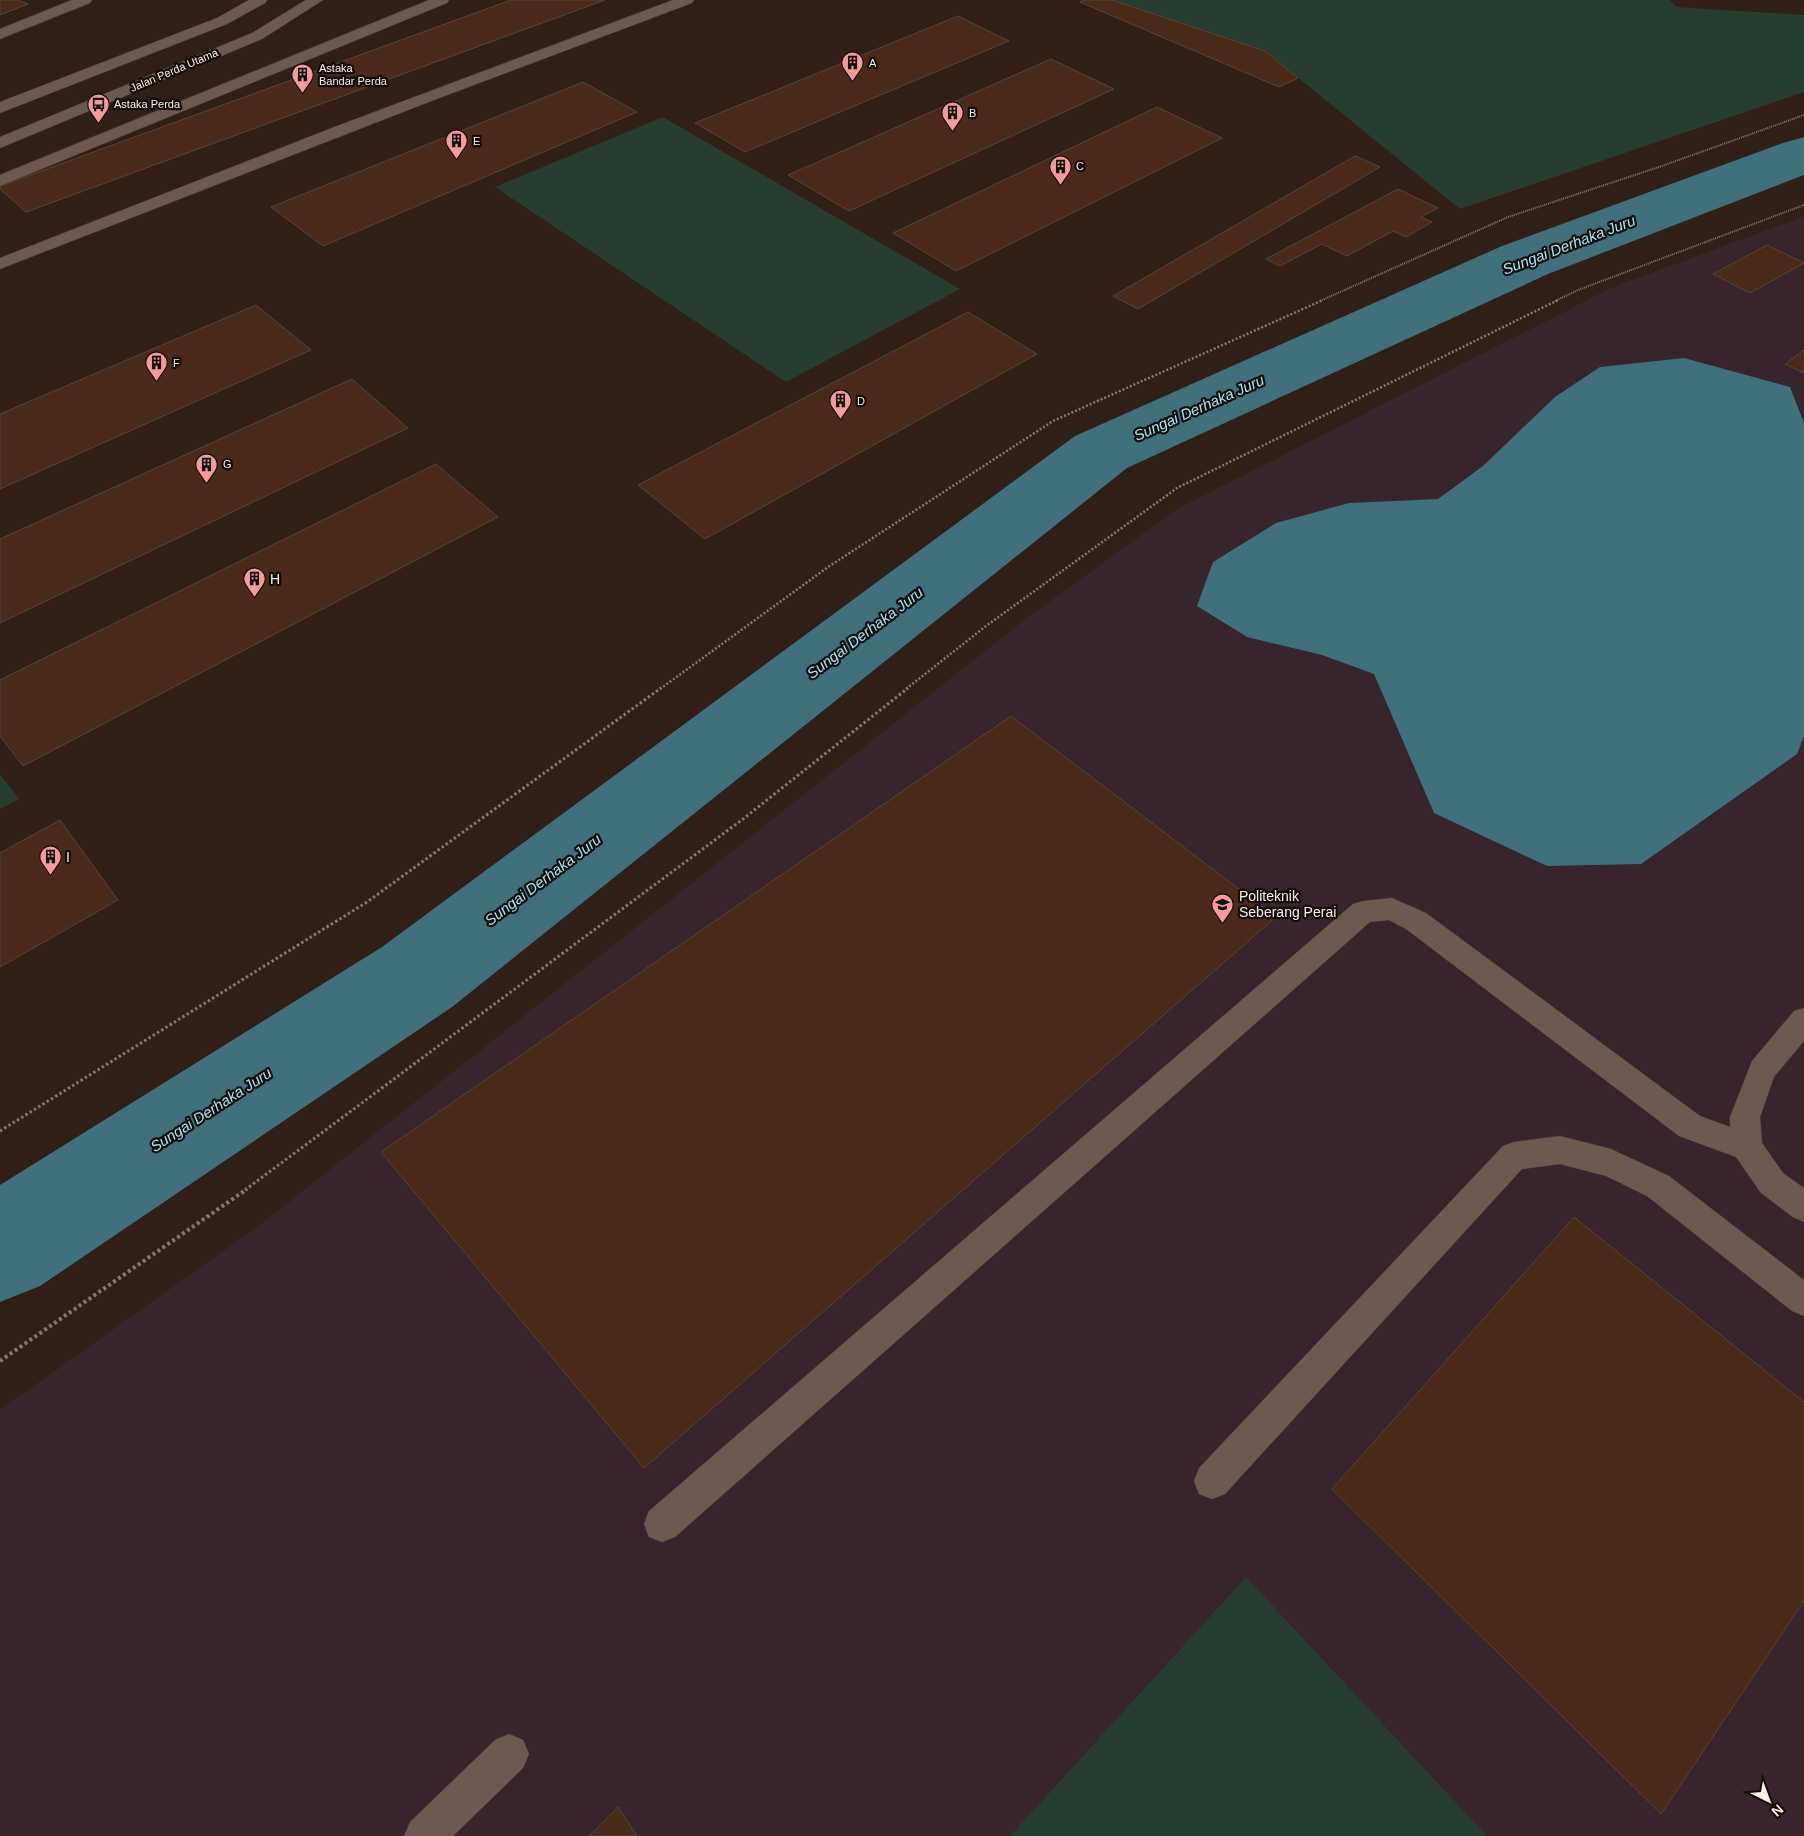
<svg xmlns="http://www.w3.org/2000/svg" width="1804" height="1836" font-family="Arial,sans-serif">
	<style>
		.education { fill: #37242c }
		.green { fill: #283d31 }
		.water { fill: #3f707c }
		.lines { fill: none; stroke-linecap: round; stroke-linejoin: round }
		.river { fill: #3f707c; fill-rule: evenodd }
		.building { fill: #4c2a1a; stroke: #57453c }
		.service-casing { stroke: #493c36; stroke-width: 1 }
		.minor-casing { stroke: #493c36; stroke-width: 1 }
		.tertiary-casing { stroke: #493c36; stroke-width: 1 }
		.path-far3 { stroke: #877972; stroke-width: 2; stroke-dasharray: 1 1; stroke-linecap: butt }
		.path-far2 { stroke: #877972; stroke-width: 2.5; stroke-dasharray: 2 2; stroke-linecap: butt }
		.path-far1 { stroke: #877972; stroke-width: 3; stroke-dasharray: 2.5 2.5; stroke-linecap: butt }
		.path { stroke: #877972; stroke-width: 4; stroke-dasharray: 3 3; stroke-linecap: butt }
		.service { fill: #6c5950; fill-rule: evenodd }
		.minor { fill: #6c5950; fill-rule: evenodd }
		.tertiary { fill: #6c5950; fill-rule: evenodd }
		.labels { text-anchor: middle; stroke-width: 4.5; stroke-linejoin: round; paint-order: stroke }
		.far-poi-label { font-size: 11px; fill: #fcf0eb; stroke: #120b08; text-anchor: start }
		.far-street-label { font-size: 11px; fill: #fcf0eb; stroke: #120b08 }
		.poi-label { font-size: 14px; fill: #fcf0eb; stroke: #120b08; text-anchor: start }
		.water-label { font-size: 15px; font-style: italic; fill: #a7e9f9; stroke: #120b08 }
	</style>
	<rect width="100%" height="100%" fill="#2f1f17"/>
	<path class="education" d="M1804,216V1836H0V1410L261,1224L1023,621L1177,509L1611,288Z"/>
	<path class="green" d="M1112,0H1670L1676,7L1804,15V92L1460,209L1265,51Z
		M663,117L960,289L786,382L495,187Z
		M0,774L19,799L0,809Z
		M1246,1577L1487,1836H1010Z"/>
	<path class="water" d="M1684,358L1790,387L1804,423V736L1797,754L1641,864L1547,866L1434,813L1374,674L1322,655L1247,637L1197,606L1213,562L1276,523L1349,503L1438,499L1483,466L1555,397L1600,367Z"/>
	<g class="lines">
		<path class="river" d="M1804,137V175L1548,274L1127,468L452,1007L40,1286L0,1302V1185L382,947L1075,436L1502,246L1783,143Z"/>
	</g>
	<path class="building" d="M0,0H18L28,4L0,15Z
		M511,0H605L26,212L0,189V186Z
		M1083,0H1112L1265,51L1298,78L1279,87L1080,2Z
		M958,16L1009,41L745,152L695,123Z
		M1051,59L1114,89L849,211L788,175Z
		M583,82L637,112L323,246L271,207Z
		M1157,107L1222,138L956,271L893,233Z
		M1355,156L1380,167L1138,309L1113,296Z
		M1398,189L1438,208L1421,217L1432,222L1406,237L1393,231L1347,256L1322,244L1280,266L1266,259Z
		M1767,245L1804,263L1750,293L1713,274Z
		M256,305L311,350L0,489V414Z
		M968,312L1037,354L705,539L638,485Z
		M1804,350V373L1785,364Z
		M352,379L408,428L0,623V539Z
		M436,464L498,517L23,766L0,736V680Z
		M1011,716L1276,917L644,1468L381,1152Z
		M60,820L118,900L0,967V853Z
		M1574,1217L1804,1402V1601L1661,1814L1332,1489Z
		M618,1807L637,1836H589Z"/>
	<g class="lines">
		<defs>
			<path id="service" d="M429,0H449L447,3L0,186V175Z"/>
			<path id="minor" d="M72,0H92L90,3L0,39V29Z
				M673,0H694L692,3L434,100L0,269V258L337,126Z
				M1392,898L1426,913L1700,1116L1730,1127V1117L1752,1061L1794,1011L1804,1008V1041L1774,1077L1760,1117L1762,1143L1783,1173L1804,1188V1222L1793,1217L1761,1193L1736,1157L1679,1136L1406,929L1389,920L1370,922L675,1537L662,1542L649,1537L644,1524L649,1511L1353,904L1363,901Z
				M1560,1136L1611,1149L1669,1176L1804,1280V1316L1792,1311L1647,1196L1606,1176L1560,1164L1522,1169L1225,1494L1212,1499L1199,1494L1194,1481L1199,1468L1503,1146L1514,1142Z
				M509,1734L523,1740L529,1754L523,1768L453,1836H404L410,1822L495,1740Z"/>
			<path id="tertiary" d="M249,0H267L265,3L227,24L0,113V102L217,18Z
				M306,0H323L262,39L0,148V137L252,33Z"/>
		</defs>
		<use href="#service" class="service-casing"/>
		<use href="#minor" class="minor-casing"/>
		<use href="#tertiary" class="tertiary-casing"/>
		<path class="path-far3" d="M1320,301L1508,217L1662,166L1804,115
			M1555,301L1578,290L1804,205"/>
		<path class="path-far2" d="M660,689L828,567L1053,421L1323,300
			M906,689L986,626L1177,488L1558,300"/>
		<path class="path-far1" d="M0,1131L367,902L661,688
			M245,1190L743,819L908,688"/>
		<path class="path" d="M0,1361L247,1189"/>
		<use href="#service" class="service"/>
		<use href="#minor" class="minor"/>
		<use href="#tertiary" class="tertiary"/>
	</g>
	<defs>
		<symbol id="building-pin" viewBox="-11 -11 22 30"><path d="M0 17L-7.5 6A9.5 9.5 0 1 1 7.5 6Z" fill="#f59b9b" stroke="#120b08"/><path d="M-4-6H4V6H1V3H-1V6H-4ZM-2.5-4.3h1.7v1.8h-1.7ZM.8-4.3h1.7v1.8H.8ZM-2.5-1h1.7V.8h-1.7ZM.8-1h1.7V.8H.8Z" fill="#111"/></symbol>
		<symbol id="bus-pin" viewBox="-11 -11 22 30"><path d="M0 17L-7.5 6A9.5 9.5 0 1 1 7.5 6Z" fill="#f59b9b" stroke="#120b08"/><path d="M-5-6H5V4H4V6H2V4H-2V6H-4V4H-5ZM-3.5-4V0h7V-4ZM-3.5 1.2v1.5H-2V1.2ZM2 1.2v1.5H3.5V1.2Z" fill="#111"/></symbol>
		<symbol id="university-pin" viewBox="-11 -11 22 30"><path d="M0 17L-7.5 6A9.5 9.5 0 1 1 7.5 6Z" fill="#f59b9b" stroke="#120b08"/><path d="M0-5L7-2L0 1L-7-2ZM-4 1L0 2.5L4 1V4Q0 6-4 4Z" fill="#111"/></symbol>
	</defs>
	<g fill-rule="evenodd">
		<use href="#building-pin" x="840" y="50" width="25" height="34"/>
		<use href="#building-pin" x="290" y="62" width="25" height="34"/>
		<use href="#bus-pin" x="86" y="92" width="25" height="34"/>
		<use href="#building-pin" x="940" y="100" width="25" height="34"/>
		<use href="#building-pin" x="444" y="128" width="25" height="34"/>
		<use href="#building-pin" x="1048" y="154" width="25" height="34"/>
		<use href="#building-pin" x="144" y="350" width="25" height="34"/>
		<use href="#building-pin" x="828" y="388" width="25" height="34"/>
		<use href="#building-pin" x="194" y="452" width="25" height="34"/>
		<use href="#building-pin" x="242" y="566" width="25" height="34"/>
		<use href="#building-pin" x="38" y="844" width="25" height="34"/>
		<use href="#university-pin" x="1210" y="892" width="25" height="34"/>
	</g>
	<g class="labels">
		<g class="far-poi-label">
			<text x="869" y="67">A</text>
			<text x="319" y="72">Astaka<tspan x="319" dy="13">Bandar Perda</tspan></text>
			<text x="114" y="108">Astaka Perda</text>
			<text x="969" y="117">B</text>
			<text x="473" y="145">E</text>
			<text x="1076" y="170">C</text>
			<text x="173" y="367">F</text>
			<text x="857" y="405">D</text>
			<text x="223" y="468">G</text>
		</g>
		<g class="far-street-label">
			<text transform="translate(174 70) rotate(-23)" y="4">Jalan Perda Utama</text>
		</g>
		<g class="poi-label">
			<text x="270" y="584">H</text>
			<text x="66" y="862">I</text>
			<text x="1239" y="901">Politeknik<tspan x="1239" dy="16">Seberang Perai</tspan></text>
		</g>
		<g class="water-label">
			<text transform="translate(1569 245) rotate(-21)" y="5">Sungai Derhaka Juru</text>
			<text transform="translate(1199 408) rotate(-24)" y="5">Sungai Derhaka Juru</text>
			<text transform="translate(865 633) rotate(-37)" y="5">Sungai Derhaka Juru</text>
			<text transform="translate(543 880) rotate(-37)" y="5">Sungai Derhaka Juru</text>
			<text transform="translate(211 1110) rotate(-33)" y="5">Sungai Derhaka Juru</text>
		</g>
	</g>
	<g transform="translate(1769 1801) rotate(138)" stroke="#120b08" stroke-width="4" paint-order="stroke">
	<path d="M0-4L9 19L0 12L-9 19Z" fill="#fcf0eb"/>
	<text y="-8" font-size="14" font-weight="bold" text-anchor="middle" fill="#fcf0eb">N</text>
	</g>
</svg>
